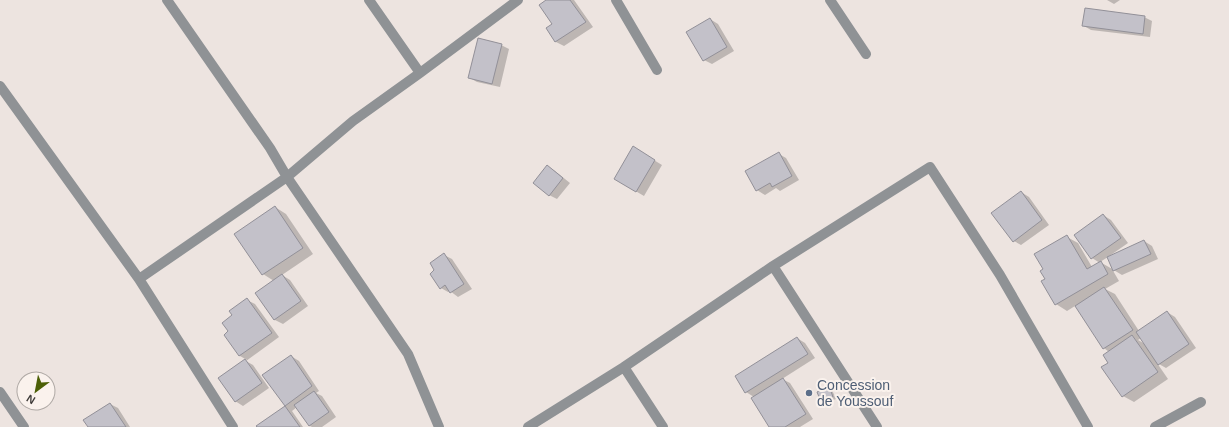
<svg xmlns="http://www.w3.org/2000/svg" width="1229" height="427" font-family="Helvetica,sans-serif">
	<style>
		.shadow { fill: #0003; fill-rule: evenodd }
		.building { fill: #c3c1c9; stroke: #929098 }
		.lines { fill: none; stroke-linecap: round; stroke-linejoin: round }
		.minor { stroke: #8f9295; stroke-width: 10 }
		.service-dot { fill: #5c6f8a; stroke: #faf2ed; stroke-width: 1.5 }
		.labels { text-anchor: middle; stroke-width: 4; stroke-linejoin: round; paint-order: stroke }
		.service-label { font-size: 14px; fill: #4e5e75; stroke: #faf2ed; text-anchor: start }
	</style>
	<rect width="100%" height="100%" fill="#ede4e0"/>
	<path class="shadow" d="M548,0H574L593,27L564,46L556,42L547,28L553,24Z
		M1107,0H1120L1114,4Z
		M1144,17L1152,21L1150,37L1091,30L1084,26Z
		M710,19L718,24L734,51L712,64L704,60Z
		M501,45L509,49L500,87L477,82L470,78Z
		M634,148L662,165L644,196L615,179Z
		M779,154L786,158L799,180L780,191L776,188L765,195L757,190Z
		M547,166L555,171L570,183L557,199L549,195Z
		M1021,192L1029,197L1049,225L1021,245L1014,241Z
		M275,207L286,214L313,254L282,275L290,280L308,306L283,324L275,320L256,294L274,281L263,274Z
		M1103,215L1111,220L1128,243L1108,257L1144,241L1152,246L1158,259L1122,275L1112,269L1119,281L1105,289L1115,294L1139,331L1167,312L1175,317L1196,348L1166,368L1157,363L1168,379L1134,402L1123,396L1110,363L1109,352L1104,348L1075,306L1067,311L1056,304L1046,279L1067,237L1078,243L1092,267L1100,263L1092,258ZM1108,257L1114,270L1100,262ZM1141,338L1145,344L1138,340Z
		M444,255L452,259L472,289L458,297L450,291L448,292L441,288L436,271Z
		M247,300L255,304L279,337L246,361L253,365L269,388L243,406L235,401L220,378L247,360L240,356L225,335L230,331L234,316Z
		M797,338L805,343L815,358L782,379L790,383L813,419L800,427H770L754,397L746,392Z
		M291,356L299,361L319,391L316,393L322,396L336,417L322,427H312L310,426L297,407L292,411L303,427H258L286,406L264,375Z
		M828,388L832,390L836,399L825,403L821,401Z
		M110,404L118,408L130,427H89Z"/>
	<path class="building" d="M546,0H570L586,22L555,42L546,28L552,24L539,5Z
		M1085,8L1145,16L1143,34L1082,26Z
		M710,18L727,47L703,61L686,32Z
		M478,38L502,44L492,84L468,78Z
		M633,146L655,160L636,192L614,179Z
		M779,152L792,176L772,187L770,183L756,191L745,171Z
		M547,165L563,178L549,196L533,183Z
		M1021,191L1042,220L1013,242L991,213Z
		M275,206L303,248L262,275L234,234Z
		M1103,214L1121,238L1091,259L1074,235Z
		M1067,235L1087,269L1101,261L1108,274L1055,305L1041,281L1045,279L1040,271L1043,269L1034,254Z
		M1144,240L1151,254L1113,271L1107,257Z
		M444,253L464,284L450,293L445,285L440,289L430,274L434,270L430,263Z
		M282,274L301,301L274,320L255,293Z
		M1104,287L1133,330L1103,349L1075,306Z
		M247,298L272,333L239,356L224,335L228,331L222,323L232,315L229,311Z
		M1167,311L1189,344L1158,365L1136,332Z
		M1132,335L1158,372L1122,397L1101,367L1108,363L1103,355Z
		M797,337L808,354L745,393L735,376Z
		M291,355L312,386L285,406L262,375Z
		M245,359L262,383L235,402L218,378Z
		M783,378L806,414L785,427H769L751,398Z
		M829,386L833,397L821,402L817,392Z
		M314,391L329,412L309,426L294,405Z
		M110,403L126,427H88L83,420Z
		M285,406L300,427H257L256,426Z"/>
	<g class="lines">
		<path class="minor" d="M369,0L420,73
			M616,0L657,70
			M830,0L866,54
			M0,86L139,279L233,427
			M773,266L877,427
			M139,279L287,177L270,148L167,0
			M624,367L773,266L930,167L1000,275L1088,427
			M0,392L24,427
			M439,427L408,354L287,177L353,121L420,73L518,0
			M528,427L624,367L663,427
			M1155,427L1201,402"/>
	</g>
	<circle class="service-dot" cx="809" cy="393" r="4"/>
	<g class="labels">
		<g class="service-label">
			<text x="817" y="390">Concession<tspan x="817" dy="16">de Youssouf</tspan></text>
		</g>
	</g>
	<g transform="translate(36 391) rotate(212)"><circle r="19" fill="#faf2ed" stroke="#afa9a5"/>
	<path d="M0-3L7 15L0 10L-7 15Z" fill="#4c5f06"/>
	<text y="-6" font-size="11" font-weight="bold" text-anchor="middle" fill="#3e3b39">N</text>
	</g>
</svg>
